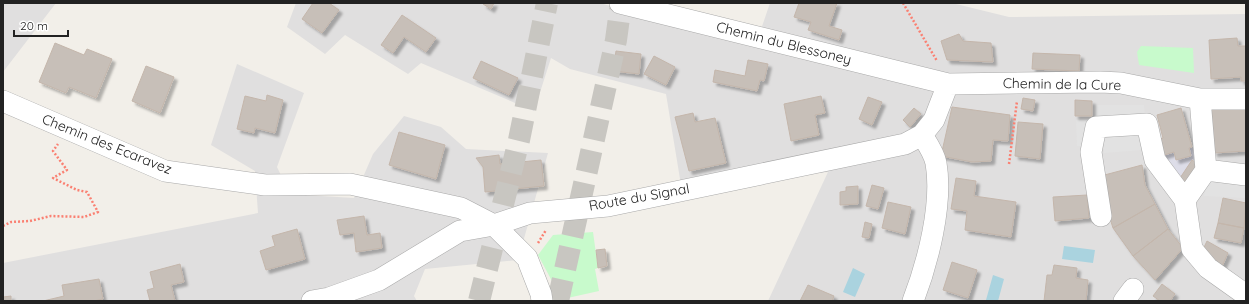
<svg xmlns="http://www.w3.org/2000/svg" width="1249" height="304" font-family="Quicksand,sans-serif">
	<style>
		.residential { fill: #e0dfdf }
		.park { fill: #c8facc }
		.parking { fill: #e2e2e2 }
		.plaza { fill: #dddde8 }
		.water { fill: #aad3df }
		.building { fill: #c7bfb8; stroke: #c4b6ab; filter: url(#shadow) }
		.lines { fill: none; stroke-linecap: round; stroke-linejoin: round }
		.highway-tunnel { stroke: #c8c6c1; stroke-width: 22; stroke-dasharray: 22 11; stroke-linecap: butt }
		.minor-casing { stroke: #a9a9a9; stroke-width: 22 }
		.path { stroke: #fa8072; stroke-width: 2.5; stroke-dasharray: 2 2; stroke-linecap: butt }
		.minor { stroke: #fff; stroke-width: 21 }
		.labels { text-anchor: middle; stroke-width: 4; stroke-linejoin: round; paint-order: stroke }
		.street-label { font-size: 14px; fill: #222; stroke: #fff }
	</style>
	<defs>
		<filter id="shadow"><feDropShadow dx="3.5" dy="3.5" stdDeviation="1" flood-color="#0004"/></filter>
	</defs>
	<rect width="100%" height="100%" fill="#f2efe9"/>
	<path class="residential" d="M3,3H56L3,72Z
		M296,3H600L651,18L756,44L770,3H952L1009,17L1246,14V301H768L828,172L681,185L666,94L570,69L551,58L534,111L421,63L408,74L345,35L325,54L287,27Z
		M237,64L304,93L277,167L290,194L354,198L373,154L404,116L441,127L466,149L548,153L518,260L425,269L414,296L417,301H3V263L258,213L255,171L211,145Z"/>
	<path class="park" d="M1141,46L1193,48L1194,73L1139,65L1137,52Z
		M593,232L598,268L595,269L599,291L554,301L552,281L538,255L553,235Z"/>
	<path class="parking" d="M1094,105H1144L1145,119L1095,120Z
		M1076,120H1090L1091,145L1077,146Z
		M1142,135L1143,150L1104,153L1103,138Z
		M1207,182L1246,184V198L1204,196Z"/>
	<path class="plaza" d="M1192,147L1196,157L1178,181L1161,156L1174,152L1176,160L1189,148Z"/>
	<path class="water" d="M1064,246L1095,250L1093,263L1062,259Z
		M853,268L865,274L855,297L843,292Z
		M993,275L1004,279L998,301L986,300Z"/>
	<path class="building" d="M313,3H329L339,10L322,33L302,19Z
		M484,3H494L491,9L483,4Z
		M799,3H837L829,26L842,30L839,40L808,30L811,22L794,17Z
		M402,15L436,38L426,52L404,37L393,53L381,45Z
		M959,34L963,41L991,43L993,62L947,60L941,41Z
		M1237,38L1238,46H1246V81H1241V77L1211,79L1209,40Z
		M55,43L84,55L87,49L112,59L96,98L69,87L66,93L39,82Z
		M616,51L641,54L639,74L613,71Z
		M1033,53L1080,55L1079,71L1032,69Z
		M654,56L675,67L666,85L644,74Z
		M748,60L768,64L764,81L760,80L757,91L713,82L715,70L745,76Z
		M481,61L518,78L509,95L473,78Z
		M146,66L174,77L160,113L132,101Z
		M267,95L283,100L275,133L255,128L254,133L237,129L245,96L266,101Z
		M821,96L825,113L815,115L819,135L791,141L784,104Z
		M868,97L882,102L872,125L859,119Z
		M1023,98L1035,100L1033,111L1021,109Z
		M1075,100L1092,101V116H1075Z
		M1246,101V151L1214,153L1211,105Z
		M952,107L1010,115L1008,141L993,140L991,161L972,162L941,156Z
		M914,108L921,114L910,127L903,120Z
		M1181,108L1192,147L1189,148L1191,156L1176,160L1174,152L1161,156L1157,140L1163,138L1157,115Z
		M693,113L695,122L715,118L726,163L689,171L675,117Z
		M1018,122L1043,124L1040,159L1015,156Z
		M399,132L445,145L436,179L389,165Z
		M499,155L500,164L541,160L544,186L485,192L483,167L476,158Z
		M1192,160L1200,165L1186,186L1178,181Z
		M1142,165L1145,185L1155,204L1113,228L1097,177Z
		M956,178L976,181L974,196L1016,202L1011,237L965,230L967,211L951,209Z
		M872,185L884,188L878,209L866,206Z
		M858,186V204L840,205V192L846,191V187Z
		M1087,195L1089,218L1055,221L1053,197Z
		M1223,198L1246,203L1244,228L1218,223Z
		M888,202L911,207L905,234L882,228Z
		M1155,204L1168,229L1133,256L1113,228Z
		M364,216L367,235L380,233L382,248L356,252L354,233L340,235L337,220Z
		M865,222L872,224L869,238L862,237Z
		M1218,223L1244,228L1241,243L1214,238Z
		M297,229L305,259L266,270L260,251L275,246L272,236Z
		M1168,229L1183,248L1155,280L1133,256Z
		M1207,241L1228,253L1220,271L1200,256Z
		M605,249L607,266L598,268L596,250Z
		M952,262L977,270L968,298L943,290Z
		M180,264L184,282L171,285L175,301H150L147,290L154,288L150,272Z
		M1054,265L1077,268L1076,278L1088,280L1086,301H1044L1047,275H1052Z
		M99,279L103,299L94,301H43L64,296L62,285Z
		M1162,284L1175,294L1170,301H1160L1153,296Z
		M808,285L834,296L832,301H800Z
		M11,296V301H3V297Z"/>
	<g class="lines">
		<path class="highway-tunnel" d="M479,301L519,140L547,3
			M558,301L616,40L621,3"/>
		<defs>
			<path id="minor" d="M620,3L948,84L1100,82L1121,83L1200,99H1246
				M3,101L165,171L265,185L350,184L461,208L494,225L527,258L541,294L542,301
				M1206,170L1246,175
				M1185,200L1192,249L1208,268L1246,295
				M1101,216L1091,152L1096,127L1147,124L1155,160L1185,200L1206,170L1200,99
				M312,301L329,298L379,280L460,231L494,225L530,213L608,206L905,144L922,135L934,120L948,84
				M913,301C928,262 943,204 936,163C934,153 927,143 922,135
				M1124,301L1133,289"/>
		</defs>
		<use href="#minor" class="minor-casing"/>
		<path class="path" d="M903,3L937,61
			M1009,164L1017,101
			M3,226L11,222L30,221L51,216L84,217L98,212L87,192L77,190L53,178L67,170L53,151L58,144
			M538,243L546,230"/>
		<use href="#minor" class="minor"/>
	</g>
	<g class="labels">
		<g class="street-label">
			<text transform="translate(784 43) rotate(14)" y="5">Chemin du Blessoney</text>
			<text transform="translate(1062 84) rotate(1)" y="5">Chemin de la Cure</text>
			<text transform="translate(107 144) rotate(22)" y="5">Chemin des Ecaravez</text>
			<text transform="translate(639 197) rotate(-10)" y="5">Route du Signal</text>
		</g>
	</g>
	<rect width="1249" height="304" fill="none" stroke="#222222" stroke-width="8"/>
	<path d="M14 30v6h54v-6" fill="none" stroke="#222222" stroke-width="2"/>
	<text x="20" y="30" font-size="12" fill="#222222" stroke="#ffffff" stroke-width="3" paint-order="stroke">20 m</text>
</svg>
